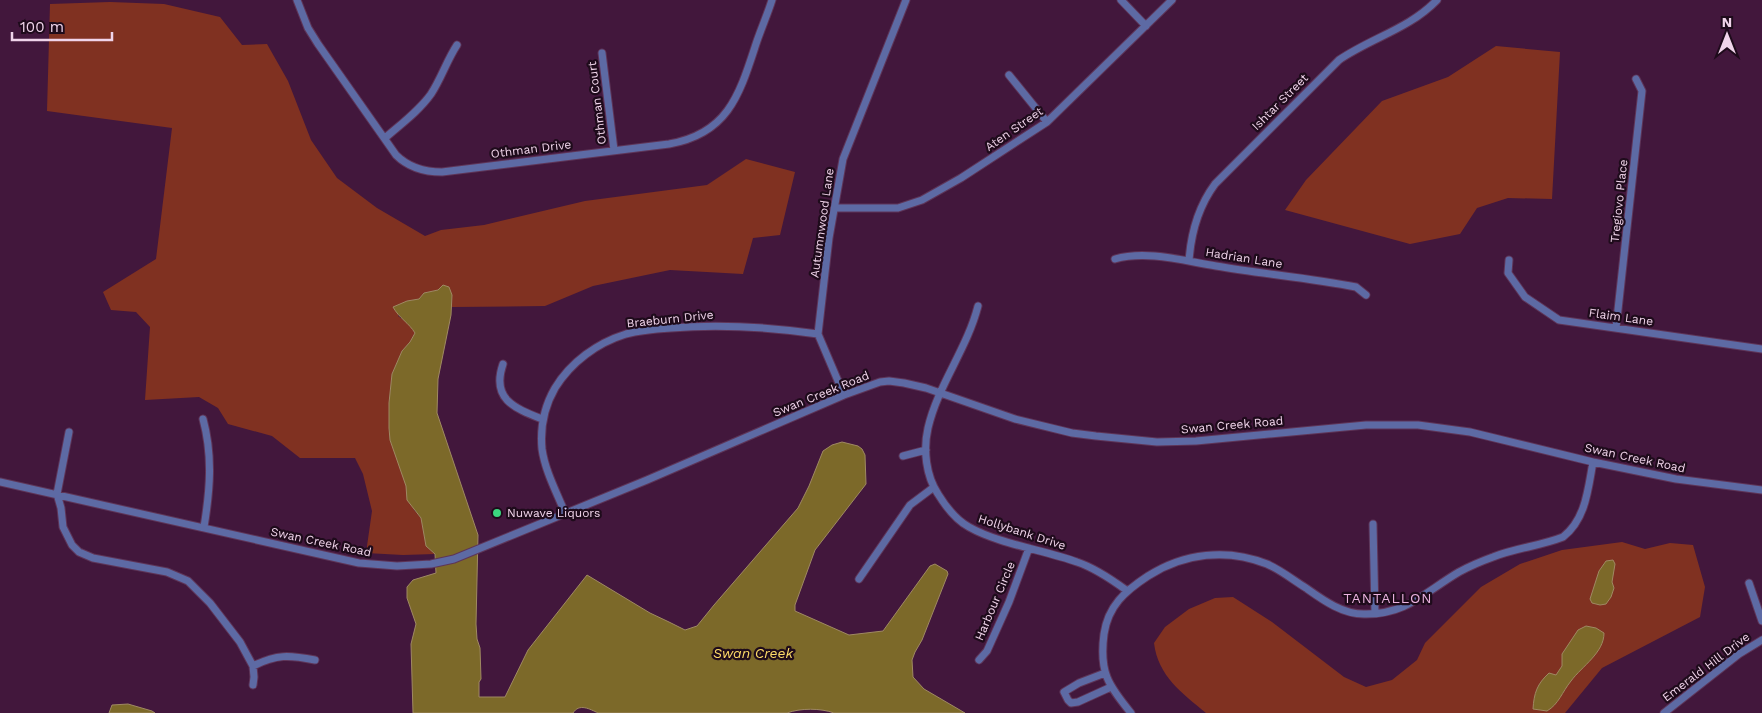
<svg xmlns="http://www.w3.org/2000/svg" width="1762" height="713" font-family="'Work Sans',sans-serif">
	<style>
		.green { fill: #803121 }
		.water { fill: #7c6929; stroke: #9f8963 }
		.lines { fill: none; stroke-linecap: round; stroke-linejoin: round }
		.minor-casing { stroke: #5e3558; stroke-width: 9 }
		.minor { stroke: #5d6aa4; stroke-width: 7 }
		.poi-dot { fill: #3bd77f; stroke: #1e0b1b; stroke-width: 2 }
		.labels { text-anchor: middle; stroke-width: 4.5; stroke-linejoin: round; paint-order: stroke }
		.street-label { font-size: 12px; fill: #f0d4ea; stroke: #1e0b1b }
		.poi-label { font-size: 12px; fill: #f0d4ea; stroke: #1e0b1b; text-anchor: start }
		.neighbourhood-label { font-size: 14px; letter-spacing: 1px; fill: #eab3df; stroke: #1e0b1b }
		.water-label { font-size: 14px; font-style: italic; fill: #fedc68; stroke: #1e0b1b }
	</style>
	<rect width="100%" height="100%" fill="#42173c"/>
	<path class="green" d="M110,2L164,4L220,17L242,45L267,44L288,81L311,140L337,178L377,208L425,236L441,230L484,225L585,201L707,185L746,159L795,172L780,235L753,238L743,274L670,270L593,286L545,306L452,307V295L438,290L424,293L419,299L407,301L398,316L409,324L415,333L410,342L402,351L392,374L389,403V428L390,440L403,473L414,510L421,518L426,546L435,554L403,555L366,553L372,511L363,474L355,458H300L272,436L228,424L218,408L199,397L145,400L150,327L136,312L111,310L103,292L156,259L172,128L47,111L50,4Z
		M1496,46L1560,52L1552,199L1508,198L1477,208L1460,234L1410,244L1285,210L1306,180L1382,101L1448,77Z
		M1622,542L1645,549L1670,543L1693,545L1705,587L1700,617L1602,668L1565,713H1206C1182,693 1158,676 1154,643L1165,627L1189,609L1215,598L1233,597L1272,622L1344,677L1366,687L1392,680L1417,660L1425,643L1481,587L1520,564L1562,550Z"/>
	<path class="water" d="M443,285L449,287L452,295L451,315L438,379L437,413L478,535L476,624L477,639L480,648L481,679L479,682V697H505L528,650L587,575L650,613L669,622L685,630L697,626L714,605L798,508L809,486L823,451L832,445L842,442L858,446L862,449L865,455L866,484L815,550L795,605V611L849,635L883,631L930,566L935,564L947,571L948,574L922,640L915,652L912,660L913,677L924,689L965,713H834C821,708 800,708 787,713H598C590,709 579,703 573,713H413L411,644L416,624L407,598V587L413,580L436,573L435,554L426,546L421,518L407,500L406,486L390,440L389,428V403L392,374L402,351L410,342L415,333C409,323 399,318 393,307L407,301L419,299L424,293L438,290Z
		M1613,560L1615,564L1612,582L1614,588L1611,597L1606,604L1600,605L1592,603L1590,599L1599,571L1606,561Z
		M1586,626L1596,628L1604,633C1604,653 1582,666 1571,681C1562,692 1559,704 1547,711L1533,709C1534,693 1537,684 1549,673L1556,675L1562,666V654L1578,630Z
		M128,704L152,711L155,713H109L112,705Z"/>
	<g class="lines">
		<defs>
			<path id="minor" d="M297,0L308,28L318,44L396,155C409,168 425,172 442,172L669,144C727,134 739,96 755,47C760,31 767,16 772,0
				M1121,0L1146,26
				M602,53L614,150
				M1009,75L1047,122
				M385,138C401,124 419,111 431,94C441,79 447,60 457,45
				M835,208H898L922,200L961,178L1047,122L1172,0
				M1115,259C1147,250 1184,261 1216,266C1263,274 1310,278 1356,287L1366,295
				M1509,260L1508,273L1525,297L1559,320L1762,349
				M1189,261C1191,232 1198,207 1215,184L1339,60C1371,38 1409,29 1437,0
				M978,306C967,349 938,385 928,428C923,450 926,476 938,494C946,507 956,520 969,527C999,544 1044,550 1077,562C1095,568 1111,579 1126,590
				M1616,328L1642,91L1636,79
				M503,364C491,399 514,408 542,419
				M844,395L818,334L829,238L843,159L906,0
				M203,419C213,456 210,490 204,527
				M69,432L57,494L61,508L63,527L72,545L79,552L93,558L167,572L188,581L210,603L240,642L253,666L254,677L253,685
				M903,456L926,450
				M0,482L359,563L397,566L431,564L454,559L647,480L844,395L880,382L889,381L904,383L926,388L1015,419L1072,433L1096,436L1157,442L1196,441L1366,425H1418L1470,432L1593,462L1676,479L1762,490
				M565,513C557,493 545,471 542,449C540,427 544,407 555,388C571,362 597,343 626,334C641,330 656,329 671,328C721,324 769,327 818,334
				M1373,524L1375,613
				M859,579L910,505L934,487
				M1749,583L1762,621
				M979,660L987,651L1009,602L1029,548
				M253,666C277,654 289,655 315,660
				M1105,673L1079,683L1064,692L1068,700L1071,703L1078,702L1111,687
				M1131,713C1108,685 1099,672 1104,634C1108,606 1125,591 1148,576C1184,553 1227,548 1267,564C1281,570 1293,580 1306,588C1323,600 1342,614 1364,614C1406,615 1425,592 1459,572C1470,566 1482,561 1493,557C1516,548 1540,546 1563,537C1586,519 1588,489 1593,462
				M1664,713L1739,654L1762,640"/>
		</defs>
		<use href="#minor" class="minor-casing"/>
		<use href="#minor" class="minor"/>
	</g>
	<circle class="poi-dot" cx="497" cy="513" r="5"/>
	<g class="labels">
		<g class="street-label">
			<text transform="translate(1280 102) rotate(-45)" y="4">Ishtar Street</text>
			<text transform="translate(597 103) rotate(-97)" y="4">Othman Court</text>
			<text transform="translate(1014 129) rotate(-35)" y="4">Aten Street</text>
			<text transform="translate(531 149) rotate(-7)" y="4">Othman Drive</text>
			<text transform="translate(1619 201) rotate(-84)" y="4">Tregiovo Place</text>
			<text transform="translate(822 223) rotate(-82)" y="4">Autumnwood Lane</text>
			<text transform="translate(1244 258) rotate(9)" y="4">Hadrian Lane</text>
			<text transform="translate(1621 317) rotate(8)" y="4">Flaim Lane</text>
			<text transform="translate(670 319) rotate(-6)" y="4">Braeburn Drive</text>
			<text transform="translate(821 394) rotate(-22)" y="4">Swan Creek Road</text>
			<text transform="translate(1232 425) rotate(-5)" y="4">Swan Creek Road</text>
			<text transform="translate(1635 458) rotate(12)" y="4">Swan Creek Road</text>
			<text transform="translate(1022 532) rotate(18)" y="4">Hollybank Drive</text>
			<text transform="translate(321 542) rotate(12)" y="4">Swan Creek Road</text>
			<text transform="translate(995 601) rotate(-67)" y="4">Harbour Circle</text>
			<text transform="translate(1706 667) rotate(-37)" y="4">Emerald Hill Drive</text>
		</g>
		<g class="poi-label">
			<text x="507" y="517">Nuwave Liquors</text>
		</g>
		<g class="neighbourhood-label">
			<text x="1388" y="603">TANTALLON</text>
		</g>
		<g class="water-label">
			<text x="753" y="658">Swan Creek</text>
		</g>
	</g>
	<g transform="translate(1727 35)" stroke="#1e0b1b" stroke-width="4" paint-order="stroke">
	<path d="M0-4L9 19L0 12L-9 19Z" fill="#f0d4ea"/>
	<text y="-8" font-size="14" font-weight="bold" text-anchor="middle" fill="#f0d4ea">N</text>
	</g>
	<path d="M12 32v8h100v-8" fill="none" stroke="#f0d4ea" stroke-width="2.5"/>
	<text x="20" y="32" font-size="15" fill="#f0d4ea" stroke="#1e0b1b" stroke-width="4" paint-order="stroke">100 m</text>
</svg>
